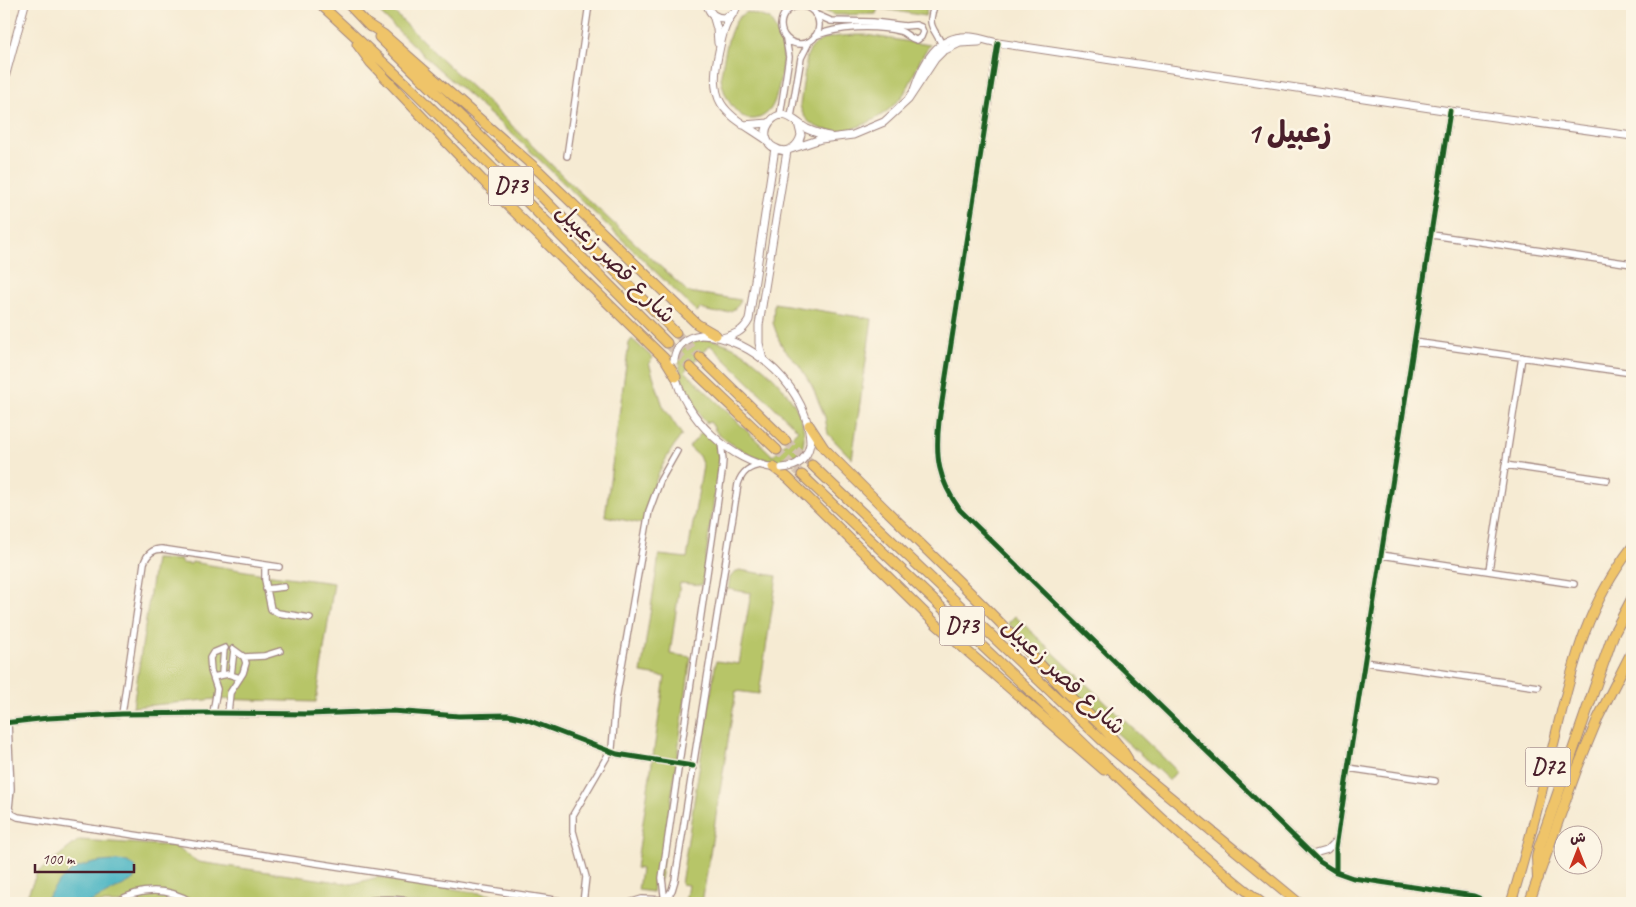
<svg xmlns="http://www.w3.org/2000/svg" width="1636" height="907" font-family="Caveat,'Playpen Sans Arabic',sans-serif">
  <rect width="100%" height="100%" fill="#fcf5e5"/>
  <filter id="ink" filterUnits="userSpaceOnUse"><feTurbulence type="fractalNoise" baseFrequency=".02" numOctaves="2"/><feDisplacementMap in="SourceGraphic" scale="10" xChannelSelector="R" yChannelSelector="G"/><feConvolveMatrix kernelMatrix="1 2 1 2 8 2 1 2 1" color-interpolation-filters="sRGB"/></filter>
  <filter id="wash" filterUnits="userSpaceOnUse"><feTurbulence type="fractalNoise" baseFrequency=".0096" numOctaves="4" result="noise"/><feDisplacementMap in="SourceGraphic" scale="20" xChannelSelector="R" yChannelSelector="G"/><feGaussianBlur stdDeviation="1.12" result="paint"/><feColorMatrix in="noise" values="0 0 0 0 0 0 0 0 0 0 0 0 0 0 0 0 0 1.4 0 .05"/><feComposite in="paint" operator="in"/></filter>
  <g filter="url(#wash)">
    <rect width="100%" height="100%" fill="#f6ebd3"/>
    <!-- green -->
    <path fill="#b7c567" stroke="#807249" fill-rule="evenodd" d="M371,4H386L438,56L495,109L572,185L688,292L741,300C735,316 714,315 700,308L697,312L520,141L423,55Z
      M817,4H926L928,6L925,16L878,8L876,14L834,15L823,10Z
      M748,12L770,19C774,26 781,42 783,49C783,65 779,103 767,113C743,134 721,96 721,75C724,60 729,15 748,12Z
      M855,35H866L930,45C918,59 915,76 905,92C889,116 851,137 822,129C810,125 802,117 800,105L807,56C816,35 835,37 855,35Z
      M774,303L872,319L852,459L828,434L825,417L812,386L799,365L784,349L779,340L773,323Z
      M632,339L653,358L649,363L663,406L682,435C661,461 650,491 643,524L605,516L629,343Z
      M708,339C718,341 728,344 737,349C765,365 812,409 803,445C794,483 734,448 718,434C714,430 714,426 710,422L707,423C688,402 655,339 708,339ZM710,345L798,430L773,456L685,371Z
      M703,431L715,441L720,456L702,585L680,583L670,654L691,657L660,880L654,879L652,892L638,890L641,869L636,868L665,677L641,673L659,555L687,558L703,466L699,456L689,447Z
      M155,559L181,560V563L191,564L192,562L264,574L334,583L316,702L216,699L133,707Z
      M739,570L777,576L759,694L736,691L702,903H685L688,885L681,884L716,661L739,664L751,593L728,589L730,577Z
      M1015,616L1173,767L1176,772L1169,780L1090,709L1008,623Z
      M79,840L174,846L198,862L352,884L378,877L543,903H24L37,873Z"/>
    <!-- water -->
    <path fill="#46b4c2" stroke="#486a76" d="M117,861L128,862L135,866L137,874L133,880L89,903H44C64,870 79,862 117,861Z"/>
  </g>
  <g filter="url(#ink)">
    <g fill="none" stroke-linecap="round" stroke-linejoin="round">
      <!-- primary-tunnel -->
      <path stroke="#d4c2b1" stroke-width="9" stroke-dasharray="9 4.5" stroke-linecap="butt" d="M676,333L700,357
        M667,343L690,367
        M786,441L812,465
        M777,450L802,475"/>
      <!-- minor casing -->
      <g stroke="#a0857f" stroke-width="8">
        <path id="minor" d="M935,4C925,30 936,27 943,48
          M781 25a19 19 0 1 1 38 0a19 19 0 1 1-38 0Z
          M815,14L831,21L873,22L905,26L916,25L921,27L923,32L921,37L917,40C910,39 906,33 900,31C874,25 839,26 815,36
          M998,43L939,421C935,458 938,479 960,510L1320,862L1336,872L1353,878L1474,896L1479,898L1481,903
          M780,116L789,57L786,39
          M791,117L801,58L809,42
          M567,156L589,4
          M1432,235L1632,264
          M1414,342L1632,373
          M1505,465L1607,480
          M1381,555L1574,584
          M265,565V580L271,609L278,613L310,618
          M1489,570L1522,357
          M266,589L284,587
          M244,657L264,656L280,651
          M1365,662L1538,687
          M222,674L224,649
          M231,675L234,650
          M213,677L228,674L240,678
          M213,713L217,689L211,671L210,658L213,653L225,648
          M228,713L230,693L243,673L246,663L244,657L233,649
          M122,714L144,563C147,554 153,549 162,549L279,567
          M4,723L48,718L122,714L213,713L308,714L392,711L459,716L508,715L525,719L617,754L693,766
          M8,723L11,789L9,808L12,814L18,817L574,903
          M1348,768L1435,781
          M1313,854L1327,850L1336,841
          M1336,872V848L1348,768L1450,111
          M666,900L672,890L675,880L738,484C742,472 749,466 762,465
          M115,903C139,887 169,887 193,903
          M358,903C378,898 398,898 418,903
          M583,903L586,877L573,831V815L612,748L616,699L649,511L660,481L677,451
          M629,903L642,899L666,900
          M665,903L662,878L722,472L723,460L721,443"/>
      </g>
      <!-- tertiary casing -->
      <g stroke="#a0857f" stroke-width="9">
        <path id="tertiary" d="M707,4C709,13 714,18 724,18L734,13L738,4
          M713,15L717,29L718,43
          M732,15C723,27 721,42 718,56C707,108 729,114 767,140
          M4,81L25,4
          M914,90C923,63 937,34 971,37C980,38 989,41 998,43L1450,111L1632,136
          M798,123L801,135C798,147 787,155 775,148C770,146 767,141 766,136C765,131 767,126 770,122C783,106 795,122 807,129C814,132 821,135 829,136
          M743,125L769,123
          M791,149L821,139L853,135L884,122L908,100L935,59L943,51L960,43L979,42
          M701,335C753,336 811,392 810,444
          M722,338C734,335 743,332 749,320L775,148
          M763,360L759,343V325L787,151
          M675,373C683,417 732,463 776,468"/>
      </g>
      <!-- primary casing -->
      <g stroke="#a0857f" stroke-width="11">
        <path id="primary" d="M320,4L411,88L522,197L667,343
          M348,4L370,27
          M366,23L383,34L540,172L697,324L716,335
          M379,37L531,186L676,333
          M357,44L371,63L487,185L665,359L676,377
          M700,357L786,441
          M690,367L777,450
          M809,425L824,448C903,529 987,605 1063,689C1084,712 1112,732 1128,759
          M812,465L1107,745L1299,903
          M773,467L788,478L937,625L1104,770
          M802,475C879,549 956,621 1033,694C1107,766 1180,840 1262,903
          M1511,903C1527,851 1540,799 1553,746C1572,670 1583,611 1632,547
          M1529,903L1577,769L1598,718L1632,651"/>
      </g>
      <!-- motorway casing -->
      <g stroke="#a0857f" stroke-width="12">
        <path id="motorway" d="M1538,878L1537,858L1539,848L1613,635L1632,599"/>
      </g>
      <!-- minor -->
      <use href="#minor" stroke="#fff" stroke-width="5.5"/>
      <!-- tertiary -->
      <use href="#tertiary" stroke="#fff" stroke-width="7"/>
      <!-- primary -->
      <use href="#primary" stroke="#efc469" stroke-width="9"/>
      <!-- motorway -->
      <use href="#motorway" stroke="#efc469" stroke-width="10"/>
      <!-- tertiary-bridge casing -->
      <g stroke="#a0857f" stroke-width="9" stroke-linecap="butt">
        <path id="tertiary-bridge" d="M674,360C676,345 686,337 701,335
          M782,468C798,467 807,459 810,444"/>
      </g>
      <!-- tertiary-bridge -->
      <use href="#tertiary-bridge" stroke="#fff" stroke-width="7"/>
      <!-- cycleway casing -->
      <g stroke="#fcf5e5" stroke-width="8">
        <path id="cycleway" d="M998,43L939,421C935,458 938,479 960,510L1320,862L1336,872L1353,878L1474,896L1479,898L1481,903
          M4,723L48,718L122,714L213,713L308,714L392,711L459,716L508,715L525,719L617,754L693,766
          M1336,872V848L1348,768L1450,111"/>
      </g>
      <!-- cycleway -->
      <use href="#cycleway" stroke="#1b5e20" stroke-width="5"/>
    </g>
  </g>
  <g text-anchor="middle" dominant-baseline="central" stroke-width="5" stroke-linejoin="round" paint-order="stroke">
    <!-- shield labels -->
    <g fill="#fcf5e5" stroke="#7f5f63" stroke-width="1">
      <rect x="488.5" y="166.5" width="45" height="39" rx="4"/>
      <rect x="939.5" y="606.5" width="45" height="39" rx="4"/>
      <rect x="1525.5" y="747.5" width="45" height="39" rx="4"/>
    </g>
    <g font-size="22" font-weight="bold" fill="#4a1f2b">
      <text x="511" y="186">D73</text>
      <text x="962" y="626">D73</text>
      <text x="1548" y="767">D72</text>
    </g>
    <!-- street labels -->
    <g font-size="24" fill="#4a1f2b" stroke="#fcf5e5">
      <text transform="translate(616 263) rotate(45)">شارع قصر زعبيل</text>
      <text transform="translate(1064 676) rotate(43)">شارع قصر زعبيل</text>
    </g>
    <!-- district labels -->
    <g font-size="29" font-weight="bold" fill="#4a1f2b" stroke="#fcf5e5">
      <text x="1289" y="132">زعبيل 1</text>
    </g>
  </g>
  <!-- margin -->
  <rect width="1636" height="907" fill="none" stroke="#fcf5e5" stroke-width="20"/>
  <!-- north arrow -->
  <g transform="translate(1578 850)"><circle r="24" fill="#fcf5e5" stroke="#b59f9b"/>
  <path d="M0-4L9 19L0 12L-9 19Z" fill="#c8321e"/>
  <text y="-8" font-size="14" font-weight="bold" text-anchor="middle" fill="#4a1f2b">ش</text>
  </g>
  <!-- scale -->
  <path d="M35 864v8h99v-8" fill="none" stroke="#4a1f2b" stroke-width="2.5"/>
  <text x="42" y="864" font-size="15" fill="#4a1f2b" stroke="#fcf5e5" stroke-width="4" paint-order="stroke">100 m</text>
</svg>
